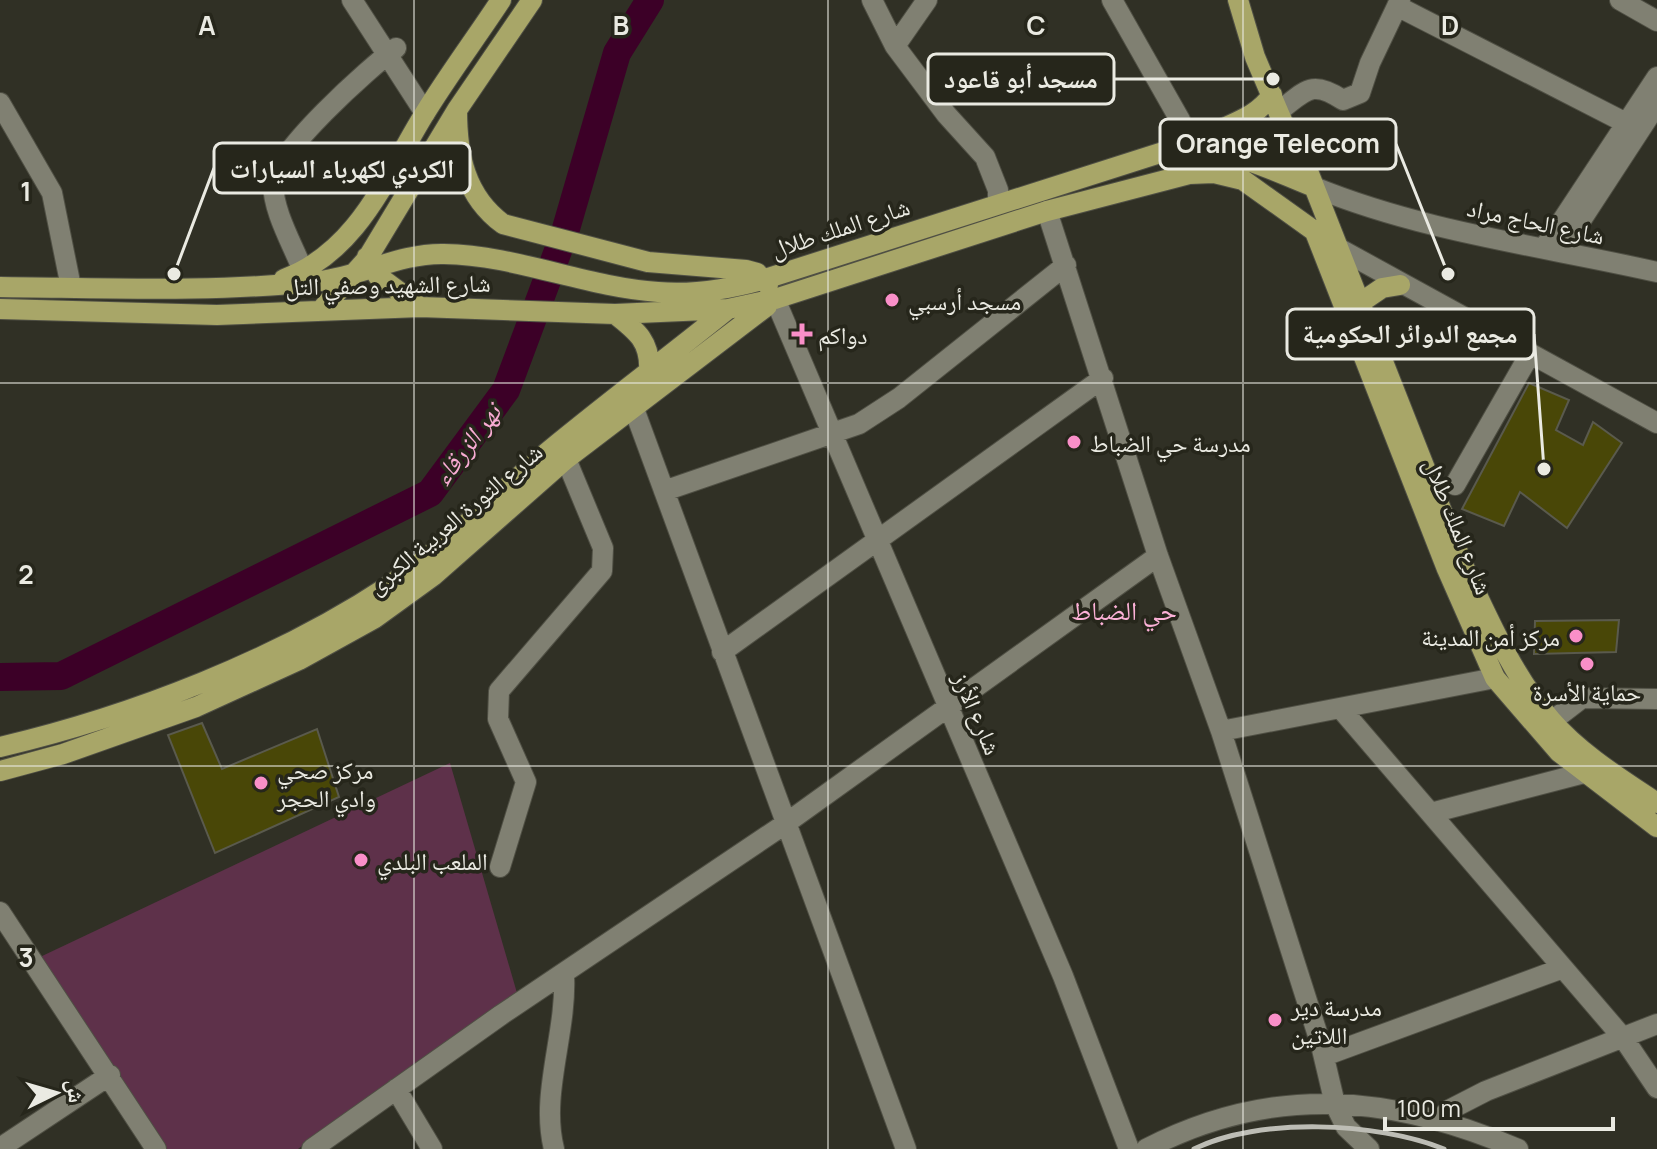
<svg xmlns="http://www.w3.org/2000/svg" width="1657" height="1149" font-family="Manrope,'Noto Naskh Arabic',sans-serif">
  <rect width="100%" height="100%" fill="#303025"/>
  <!-- green -->
  <path fill="#5e314a" d="M450,763L517,993L298,1149H166L40,957Z"/>
  <g fill="none" stroke-linecap="round" stroke-linejoin="round">
    <!-- river -->
    <path stroke="#3c0027" stroke-width="28" d="M0,677L61,676L430,493L506,390L565,232L617,53L650,0"/>
  </g>
  <!-- building -->
  <path fill="#494707" stroke="#5a5a4d" stroke-width="2" d="M1529,383L1569,400L1556,430L1583,445L1593,422L1622,443L1567,528L1520,492L1504,526L1462,509Z
    M1619,620L1616,652L1534,654L1535,621Z
    M202,723L222,769L317,729L339,797L215,853L168,735Z"/>
  <g fill="none" stroke-linecap="round" stroke-linejoin="round">
    <!-- minor casing -->
    <g stroke="#4f4f44" stroke-width="22">
      <path id="minor" d="M352,0L425,113
        M872,0L895,46
        M927,0L895,46L946,114L985,157L998,190V203
        M1112,0L1180,120L1187,150
        M1620,0L1657,21
        M1397,6L1626,123
        M0,103L52,193L71,287
        M1279,111C1306,91 1311,79 1343,100L1360,93L1370,63L1400,0
        M1314,187C1424,232 1542,246 1657,272
        M1047,211L1158,556L1221,731L1321,1045L1335,1104L1346,1127L1369,1149
        M1338,248L1657,423
        M1544,248L1657,77
        M1561,251L1657,104
        M303,271C293,245 273,212 273,183C273,154 370,67 396,48
        M775,299L1063,976L1129,1149
        M634,409L906,1149
        M1455,485L1530,354
        M664,491L859,424L899,398L1066,265
        M722,652L1103,378
        M1342,710L1624,1039L1657,1088
        M1552,721L1582,698L1657,699
        M1221,731L1495,678
        M1431,813L1584,773
        M500,867L526,782L498,719L499,691L602,571L603,548L566,459
        M0,912L156,1149
        M1324,1056L1563,968
        M396,1089L432,1149
        M1440,1119L1449,1110L1486,1091L1657,1024
        M0,1148L110,1075
        M312,1149L501,1015L785,824L1158,556
        M554,1149C540,1094 567,1033 564,975
        M1146,1149C1272,1084 1390,1094 1518,1149"/>
    </g>
    <!-- major casing -->
    <g stroke="#4f4f44" stroke-width="22">
      <path id="major" d="M1238,0L1255,57L1295,151L1304,161L1463,565C1488,618 1512,675 1551,720C1579,753 1621,779 1657,803
        M457,110C457,155 465,196 503,224L648,262L746,270L757,273L768,285
        M1192,150C1213,124 1250,126 1272,95
        M1315,232L1447,569L1495,678L1559,752L1657,827
        M367,257L378,276L420,307
        M284,279C359,251 386,176 425,113C449,74 476,38 501,0
        M0,287C107,288 214,293 320,281C362,276 400,253 444,254C516,255 585,287 658,292C694,295 730,289 765,279L1160,153C1227,145 1256,164 1314,187
        M1360,303L1382,288L1400,285
        M0,309L217,315L420,307L615,314L728,309L775,299L1047,211L1189,174L1214,173L1243,180L1338,248
        M322,309L367,259L457,110L532,0
        M615,314C637,331 651,342 649,372
        M0,747C132,716 277,660 390,585C443,549 489,502 538,460C600,408 665,360 728,309
        M0,771L63,754L196,707L299,660L375,618L433,576L566,459L767,306"/>
    </g>
    <!-- minor -->
    <use href="#minor" stroke="#808072" stroke-width="20"/>
    <!-- major -->
    <use href="#major" stroke="#a8a668" stroke-width="20"/>
    <!-- rail -->
    <path stroke="#bdbdb5" stroke-width="5" d="M1194,1149C1258,1117 1378,1122 1444,1149"/>
  </g>
  <!-- grid -->
  <path fill="none" stroke="#eaeae2" stroke-width="2" stroke-opacity="0.55" d="M414,0V1149M828,0V1149M1243,0V1149M0,383H1657M0,766H1657"/>
  <!-- markers -->
  <g fill="#f98fc8" stroke="#26261b" stroke-width="3">
    <circle cx="892" cy="300" r="8"/>
    <path d="M798 322h8v8h8v8h-8v8h-8v-8h-8v-8h8z"/>
    <circle cx="1074" cy="442" r="8"/>
    <circle cx="1576" cy="636" r="8"/>
    <circle cx="1587" cy="664" r="8"/>
    <circle cx="261" cy="783" r="8"/>
    <circle cx="361" cy="860" r="8"/>
    <circle cx="1275" cy="1020" r="8"/>
  </g>
  <g text-anchor="middle" dominant-baseline="central" stroke-width="7" stroke-linejoin="round" paint-order="stroke">
    <!-- street labels -->
    <g font-size="24" fill="#eaeae2" stroke="#26261b">
      <text transform="translate(1536 221) rotate(12)">شارع الحاج مراد</text>
      <text transform="translate(840 227) rotate(-18)">شارع الملك طلال</text>
      <text transform="translate(388 284) rotate(-1)">شارع الشهيد وصفي التل</text>
      <text transform="translate(454 518) rotate(-40)">شارع الثورة العربية الكبرى</text>
      <text transform="translate(1459 526) rotate(68)">شارع الملك طلال</text>
      <text transform="translate(978 713) rotate(67)">شارع الأرز</text>
    </g>
    <!-- poi labels -->
    <g font-size="24" fill="#eaeae2" stroke="#26261b" text-anchor="start">
      <text x="908" y="300">مسجد أرسبي</text>
      <text x="818" y="334">دواكم</text>
      <text x="1090" y="442">مدرسة حي الضباط</text>
      <text x="1560" y="636" text-anchor="end">مركز أمن المدينة</text>
      <text x="1587" y="691" text-anchor="middle">حماية الأسرة</text>
      <text x="277" y="769">مركز صحي<tspan x="277" dy="28">وادي الحجر</tspan></text>
      <text x="377" y="860">الملعب البلدي</text>
      <text x="1291" y="1006">مدرسة دير<tspan x="1291" dy="28">اللاتين</tspan></text>
    </g>
    <!-- water labels -->
    <g font-size="26" font-style="italic" fill="#f8abd3" stroke="#26261b">
      <text transform="translate(466 444) rotate(-53)">نهر الزرقاء</text>
    </g>
    <!-- neighbourhood labels -->
    <g font-size="26" fill="#fcb1d7" stroke="#26261b">
      <text x="1124" y="610">حي الضباط</text>
    </g>
  </g>
  <g font-size="26" text-anchor="middle" font-weight="bold" fill="#eaeae2" stroke="#26261b" stroke-width="7" stroke-linejoin="round" paint-order="stroke">
    <text x="207" y="35">A</text>
    <text x="621" y="35">B</text>
    <text x="1036" y="35">C</text>
    <text x="1450" y="35">D</text>
    <text x="26" y="201">1</text>
    <text x="26" y="584">2</text>
    <text x="26" y="967">3</text>
  </g>
  <!-- callouts -->
  <path fill="none" stroke="#eaeae2" stroke-width="3" d="M1273 79L1114 79M1448 274L1396 144M174 274L214 168M1544 469L1534 334"/>
  <g fill="#eaeae2" stroke="#26261b" stroke-width="3">
    <circle cx="1273" cy="79" r="8"/>
    <circle cx="1448" cy="274" r="8"/>
    <circle cx="174" cy="274" r="8"/>
    <circle cx="1544" cy="469" r="8"/>
  </g>
  <g fill="#26261b" stroke="#eaeae2" stroke-width="3">
    <rect x="928" y="54" width="186" height="50" rx="8"/>
    <rect x="1160" y="119" width="236" height="50" rx="8"/>
    <rect x="214" y="143" width="256" height="50" rx="8"/>
    <rect x="1287" y="309" width="247" height="50" rx="8"/>
  </g>
  <g font-size="26" text-anchor="middle" font-weight="bold" fill="#eaeae2">
    <text x="1021" y="88">مسجد أبو قاعود</text>
    <text x="1278" y="153">Orange Telecom</text>
    <text x="342" y="178">الكردي لكهرباء السيارات</text>
    <text x="1410" y="343">مجمع الدوائر الحكومية</text>
  </g>
  <!-- north arrow -->
  <g transform="translate(56 1093) rotate(85)" stroke="#26261b" stroke-width="6" paint-order="stroke">
  <path d="M0-6L14 30L0 20L-14 30Z" fill="#eaeae2"/>
  <text y="-12" font-size="22" font-weight="bold" text-anchor="middle" fill="#eaeae2">ش</text>
  </g>
  <!-- scale -->
  <path d="M1385 1117v12h228v-12" fill="none" stroke="#eaeae2" stroke-width="4"/>
  <text x="1397" y="1117" font-size="24" fill="#eaeae2" stroke="#26261b" stroke-width="6" paint-order="stroke">100 m</text>
</svg>
